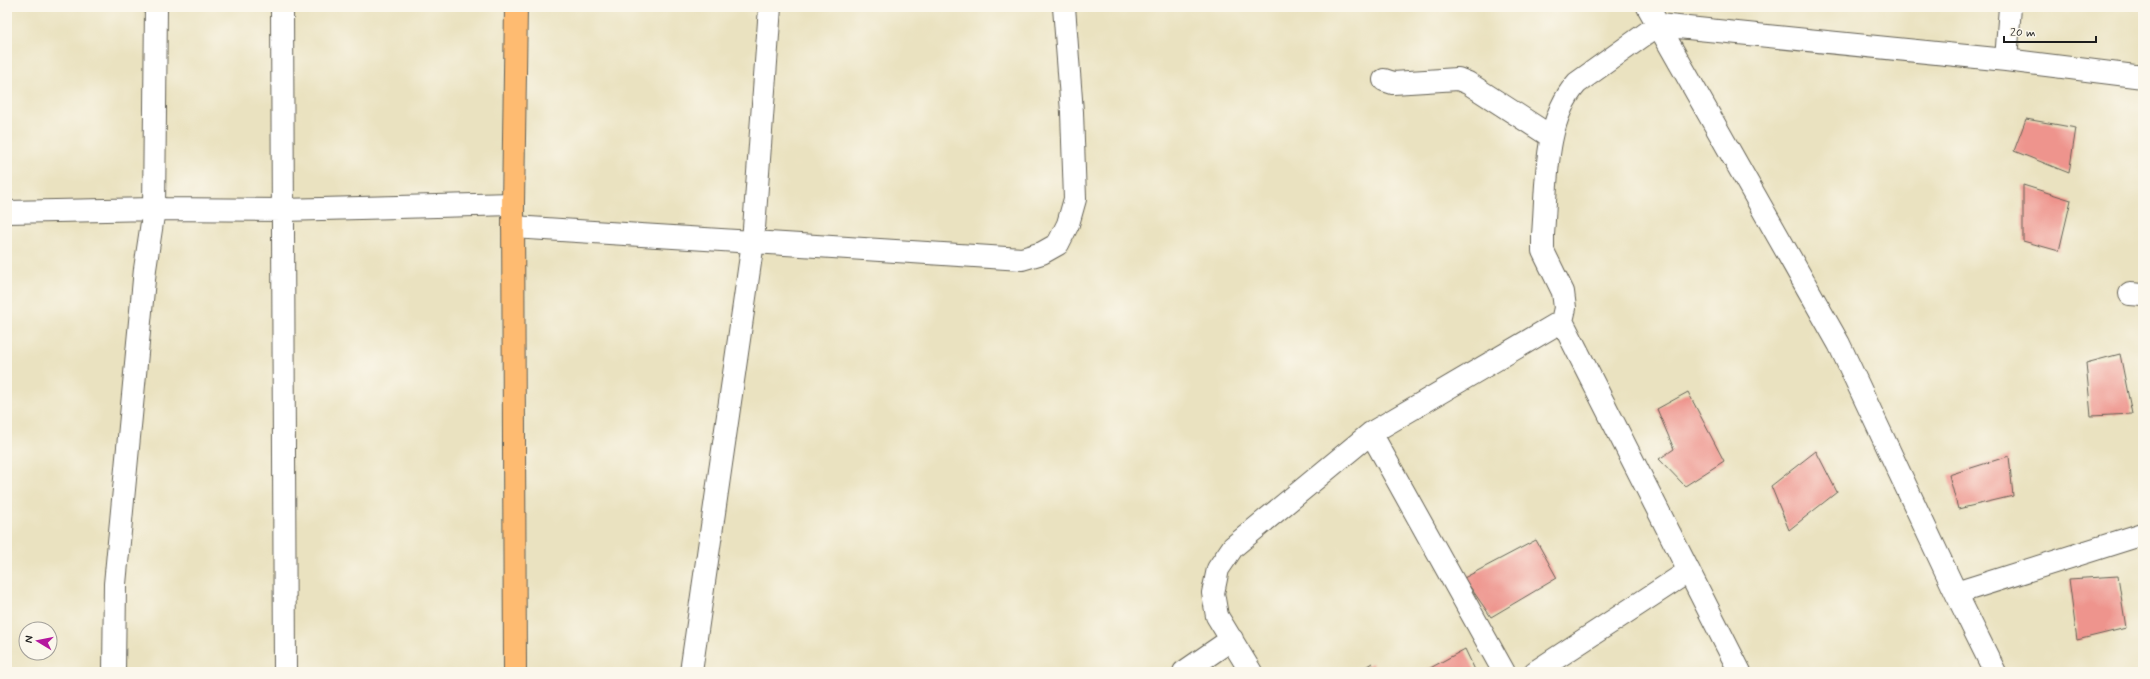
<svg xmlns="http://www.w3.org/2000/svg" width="2150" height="679" font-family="Mynerve,sans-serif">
  <rect width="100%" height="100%" fill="#fbf7ec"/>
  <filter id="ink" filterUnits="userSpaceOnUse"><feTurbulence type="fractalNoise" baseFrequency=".025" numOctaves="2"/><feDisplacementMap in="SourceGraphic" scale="8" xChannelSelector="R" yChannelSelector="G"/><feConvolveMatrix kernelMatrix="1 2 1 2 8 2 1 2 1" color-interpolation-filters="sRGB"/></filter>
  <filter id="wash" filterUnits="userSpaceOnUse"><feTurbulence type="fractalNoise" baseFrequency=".012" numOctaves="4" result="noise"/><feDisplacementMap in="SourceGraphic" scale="16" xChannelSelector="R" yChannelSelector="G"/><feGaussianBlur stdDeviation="0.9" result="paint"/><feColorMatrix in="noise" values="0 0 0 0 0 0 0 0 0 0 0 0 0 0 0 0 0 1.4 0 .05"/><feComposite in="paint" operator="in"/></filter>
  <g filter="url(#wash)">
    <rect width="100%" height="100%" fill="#eae2c0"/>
    <g id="blocks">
      <!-- building -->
      <path fill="#ee948d" d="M2026,119L2076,128L2069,173L2014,151Z
        M2023,185L2071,200L2059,251L2023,241Z
        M2120,354L2132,414L2091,416L2086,363Z
        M1688,392L1724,461L1685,486L1659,459L1674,449L1657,409Z
        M1816,451L1837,492L1789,530L1771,486Z
        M2009,456L2013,496L1958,509L1949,475Z
        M1536,540L1557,578L1491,617L1464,578Z
        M2118,576L2126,628L2077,640L2069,579Z
        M1465,649L1476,672H1423Z
        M1372,663L1375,672H1357Z"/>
    </g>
  </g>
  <g filter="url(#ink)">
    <use href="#blocks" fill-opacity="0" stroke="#646155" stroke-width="1"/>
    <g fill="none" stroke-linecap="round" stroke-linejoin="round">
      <!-- street casing -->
      <g stroke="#646155" stroke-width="24">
        <path id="street" d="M282,7L285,672
          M1648,7L1839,344L1956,593L1995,672
          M2006,60L2010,7
          M1384,80L1393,83L1458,79L1468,83L1550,136
          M7,212L154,209L283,210L513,204
          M513,227L1022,259L1042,253L1058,244L1068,224L1075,199L1072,112L1064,7
          M2130,294L2143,295
          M1371,433L1504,672
          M1956,593L2143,534
          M114,672L115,584L145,269L154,209L156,7
          M691,672L753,242L770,7
          M1184,672L1232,639
          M1251,672L1217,616L1213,593L1218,569L1233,547L1371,433L1562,321
          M1535,672L1689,571
          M1740,672L1562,321L1565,308L1563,292L1543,251V235C1547,187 1543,121 1577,83L1658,25L2006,60L2143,77"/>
      </g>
      <!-- primary casing -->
      <g stroke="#646155" stroke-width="24">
        <path id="primary" d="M515,672L513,204L516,7"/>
      </g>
      <!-- street -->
      <use href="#street" stroke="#fff" stroke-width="22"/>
      <!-- primary -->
      <use href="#primary" stroke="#febb71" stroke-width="22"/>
    </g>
  </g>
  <!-- margin -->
  <rect width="2150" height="679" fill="none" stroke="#fbf7ec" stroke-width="24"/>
  <!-- north arrow -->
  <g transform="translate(38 641) rotate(280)"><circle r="19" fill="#fbf7ec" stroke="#a29f99"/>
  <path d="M0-3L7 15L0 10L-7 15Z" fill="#b5179e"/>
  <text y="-6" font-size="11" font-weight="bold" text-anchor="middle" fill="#1c1c1c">N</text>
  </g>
  <!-- scale -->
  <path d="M2004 36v6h92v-6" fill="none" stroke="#1c1c1c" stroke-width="2"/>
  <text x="2010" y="36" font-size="12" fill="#1c1c1c" stroke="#fbf7ec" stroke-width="3" paint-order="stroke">20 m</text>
</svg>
